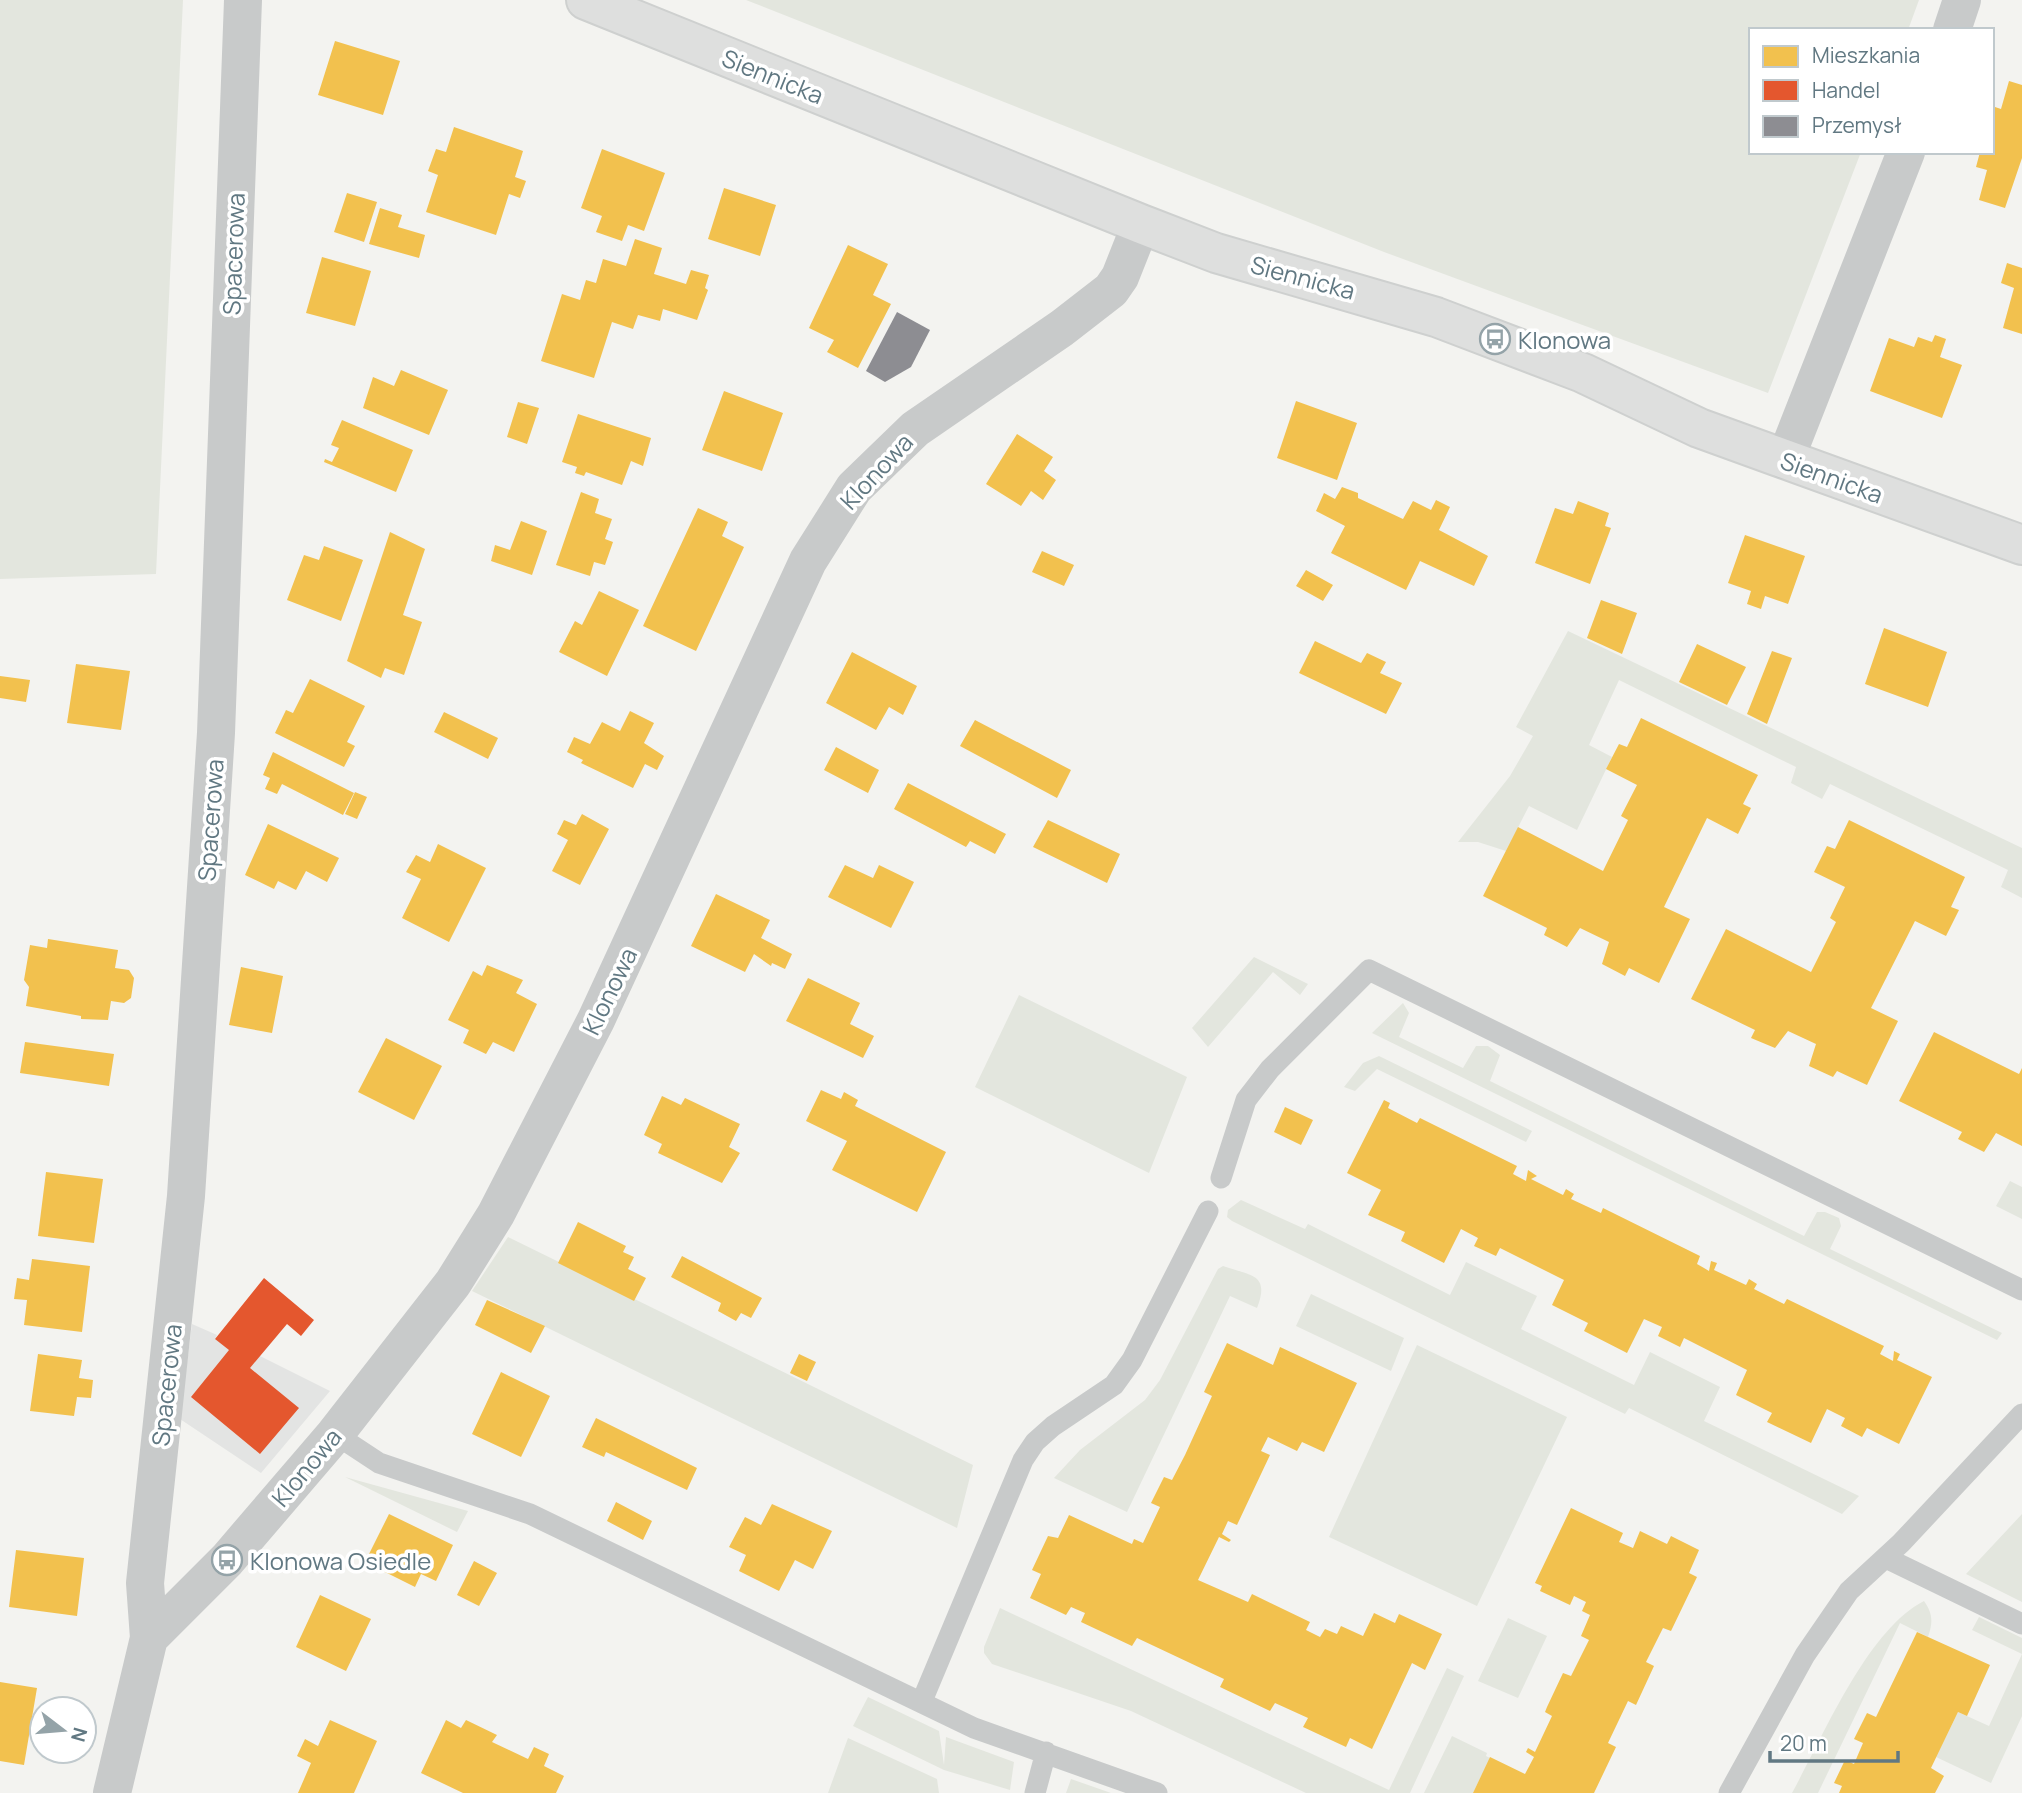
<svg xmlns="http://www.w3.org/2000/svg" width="2022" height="1793" font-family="Manrope,sans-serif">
  <rect width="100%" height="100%" fill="#f3f3f0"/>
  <!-- built -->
  <path fill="#e3e4e3" d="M192,1324L217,1335L215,1339L260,1356L330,1391L261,1473L180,1419Z"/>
  <!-- green -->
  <path fill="#e3e6de" d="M0,0H183L156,574L0,579Z
    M746,0H1919L1908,30H1751V152H1861L1768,393L1384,252Z
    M1568,631L2022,848V898L2001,887L2008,870L1830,784L1822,799L1791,783L1796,767L1619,680L1589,745L1612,757L1577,830L1529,806L1506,851L1478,842H1458L1510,776L1533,736L1516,727Z
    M1254,957L1308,984L1300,995L1273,972L1208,1047L1192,1028Z
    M1019,995L1187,1077L1149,1173L975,1087Z
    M1403,1003L1409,1013L1399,1037L1463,1068L1476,1046H1488L1500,1055L1490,1081L1804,1236L1817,1212H1825L1839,1218L1841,1226L1830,1249L2002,1333L1997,1340L1372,1033Z
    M1379,1056L1532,1131L1526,1142L1377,1069L1355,1091L1344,1087L1363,1063Z
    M2010,1181L2022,1187V1219L1996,1206Z
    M1241,1200L1305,1229L1308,1224L1450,1295L1466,1262L1537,1296L1521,1329L1634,1385L1650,1352L1720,1387L1704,1421L1859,1496L1842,1514L1629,1408L1625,1414L1232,1221L1227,1217L1228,1210Z
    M508,1237L973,1465L957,1528L472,1291Z
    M1223,1266C1252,1276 1270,1274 1257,1308L1230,1296L1127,1512L1054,1478L1080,1450L1145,1400L1160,1380L1218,1269Z
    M1311,1294L1404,1338L1391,1371L1296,1326Z
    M1417,1345L1567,1417L1477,1606L1329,1537Z
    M345,1477L468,1511L457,1532Z
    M2022,1514V1602L1966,1574Z
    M1924,1601C1933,1614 1933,1622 1928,1637L1900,1623L1818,1793H1792C1823,1737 1867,1630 1924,1601Z
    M1000,1608L1389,1790L1447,1668L1464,1676L1410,1793H1306L1131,1711L992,1664L984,1653V1647Z
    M1979,1617L2022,1638V1716L1991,1783L1936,1757L1958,1712L1989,1726L2022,1654L1972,1630Z
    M1508,1618L1547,1636L1518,1698L1478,1681Z
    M868,1697L939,1731L944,1765L946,1737L1014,1762L1010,1790L944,1770L853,1726Z
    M1452,1736L1487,1753L1486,1756L1490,1758L1473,1793H1424Z
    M848,1738L937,1779L939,1793H828Z
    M1071,1779L1111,1793H1066Z"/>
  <!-- homes -->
  <path fill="#f2c14e" d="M335,41L400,61L383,115L318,95Z
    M2009,81L2022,85V158L2005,208L1979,200L1987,170L1976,167L1980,152H1992V106L2001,109Z
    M454,127L523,151L515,177L526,181L520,198L509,194L496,235L426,212L438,175L428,171L436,149L446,152Z
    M602,149L665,173L644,231L628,225L622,241L596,232L602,216L581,208Z
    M724,188L776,205L760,256L708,239Z
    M347,193L377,202L364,242L334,232Z
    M380,208L402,215L398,227L425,235L419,258L369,244Z
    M635,239L662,248L654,274L686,284L691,270L709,275L705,288L708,290L697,320L663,309L660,321L638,315L633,329L612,322L594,378L541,361L562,294L580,300L586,280L596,283L603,259L626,266Z
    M848,245L888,264L873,295L891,304L858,368L827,352L834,340L809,328Z
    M322,257L371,271L355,326L306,313Z
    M2007,263L2022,268V334L2003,328L2014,288L2001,283Z
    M1935,335L1946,339L1940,357L1962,365L1942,418L1870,391L1889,338L1914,347L1918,337L1932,342Z
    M401,370L448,390L429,435L363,408L373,377L394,386Z
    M724,391L783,413L762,471L702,450Z
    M1296,401L1357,423L1337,480L1277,458Z
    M518,402L539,408L527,444L507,437Z
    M578,414L651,438L643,466L631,461L622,485L586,472L584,476L575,473L577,467L562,462Z
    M342,420L413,450L396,492L324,462L325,459L332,462L339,448L331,445Z
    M1017,434L1053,457L1044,471L1056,480L1043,500L1031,491L1021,506L986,484Z
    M1342,487L1358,493V498L1403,519L1413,501L1431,510L1436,500L1450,507L1439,530L1488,556L1474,586L1420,561L1406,590L1331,553L1345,526L1316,511L1324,493L1335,499Z
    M581,492L599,499L595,513L612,519L605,539L613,542L605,565L594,562L590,576L556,565Z
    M1578,501L1609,513L1605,526L1611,528L1590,584L1535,563L1555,508L1573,514Z
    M698,508L728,522L722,536L744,547L696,651L643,626Z
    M521,521L547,531L532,575L491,561L495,545L510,550Z
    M390,532L425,549L403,615L422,622L404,675L385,668L381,678L347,661Z
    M1745,535L1805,556L1788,604L1765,596L1761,609L1747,604L1751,591L1728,583Z
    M324,546L363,560L341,621L287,600L304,555L319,560Z
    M1042,551L1074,565L1064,586L1032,572Z
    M1306,570L1333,585L1323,601L1296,586Z
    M599,591L639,610L607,676L559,652L575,621L582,625Z
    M1601,600L1637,613L1622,654L1587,638Z
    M1884,628L1947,652L1928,707L1865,684Z
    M1315,641L1361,663L1367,653L1386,662L1380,673L1402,683L1386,714L1299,673Z
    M1697,644L1746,667L1727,705L1679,682Z
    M1772,651L1792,658L1767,724L1747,714Z
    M852,652L917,686L903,715L889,707L876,730L826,703Z
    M76,664L130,671L121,730L67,723Z
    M0,676L30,680L26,702L0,698Z
    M310,679L365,706L347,742L355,746L344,767L275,733L286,710L293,713Z
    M630,711L654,723L644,743L664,756L657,770L645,764L633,788L581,763L583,760L567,752L574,737L590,744L602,722L620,731Z
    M444,712L498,738L488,759L434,732Z
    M1641,718L1758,775L1743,804L1751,808L1738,834L1707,818L1664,907L1690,919L1659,983L1629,968L1625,976L1602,964L1609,942L1580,928L1567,947L1544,935L1547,928L1483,896L1518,827L1603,871L1628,820L1621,816L1637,785L1606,769L1619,744L1627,747Z
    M975,720L1071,770L1057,798L960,746Z
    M836,747L879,770L868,793L824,770Z
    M273,752L354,793L343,815L282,784L277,794L265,789L270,778L263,775Z
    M908,783L1006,834L995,854L970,841L966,847L894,809Z
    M355,792L367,797L357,819L345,814Z
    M582,814L609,829L580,885L552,871L568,840L557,834L564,820L576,825Z
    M1048,820L1120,854L1107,883L1033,847Z
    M1849,820L1965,877L1951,907L1959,910L1946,936L1915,921L1871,1008L1898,1021L1867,1085L1837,1071L1833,1077L1809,1066L1816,1044L1788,1031L1775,1048L1751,1038L1755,1030L1691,999L1726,929L1811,972L1836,922L1830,918L1845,887L1814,872L1827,846L1835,849Z
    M268,824L339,858L327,882L306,871L296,890L278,881L274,889L245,875Z
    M438,844L486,868L449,942L402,918L421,879L406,872L416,855L430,862Z
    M845,865L873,878L879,865L914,882L891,928L828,897Z
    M716,894L770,920L761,938L792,954L785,969L772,963L771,966L754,954L745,972L691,946Z
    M48,939L118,950L115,968L129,970L134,978L131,998L124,1003L111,1001L108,1020L81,1019V1016L26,1006L29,987L24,980L30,945L47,948Z
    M487,965L523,980L516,993L537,1004L514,1052L493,1042L486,1054L463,1043L469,1030L448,1020L473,971L482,976Z
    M241,967L283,976L272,1033L229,1025Z
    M808,978L860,1003L850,1024L874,1036L863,1058L786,1021Z
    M1934,1032L2019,1074L2022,1068V1146L1996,1133L1984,1152L1958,1139L1962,1132L1899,1101Z
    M386,1038L442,1066L414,1120L358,1092Z
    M25,1042L114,1054L109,1086L20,1073Z
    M821,1090L841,1099L844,1092L858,1100L855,1106L946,1152L917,1212L832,1170L847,1141L806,1121Z
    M662,1096L681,1105L685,1098L740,1124L729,1147L740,1153L722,1183L658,1153L662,1144L644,1135Z
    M1384,1100L1390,1103L1388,1108L1417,1123L1420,1118L1517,1166L1513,1174L1526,1181L1528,1170L1537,1176L1531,1179L1563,1195L1566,1189L1574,1194L1571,1199L1601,1213L1603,1208L1700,1256L1697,1264L1704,1268L1709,1271L1711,1261L1717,1263L1714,1270L1746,1285L1749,1279L1757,1284L1754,1289L1784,1304L1787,1299L1884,1346L1880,1354L1893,1361L1894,1351L1900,1354L1897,1360L1932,1377L1899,1444L1867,1428L1862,1437L1841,1426L1845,1418L1827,1409L1811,1443L1767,1422L1772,1413L1736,1395L1747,1370L1684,1338L1680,1347L1658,1336L1662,1327L1644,1319L1627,1353L1584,1331L1588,1323L1552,1305L1564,1280L1500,1248L1496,1256L1474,1246L1478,1238L1461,1229L1444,1263L1401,1241L1405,1232L1368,1215L1381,1190L1347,1173Z
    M1285,1107L1313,1120L1301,1145L1274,1132Z
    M46,1172L103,1179L94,1243L38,1236Z
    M578,1222L626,1246L623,1252L634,1257L628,1269L646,1278L634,1301L558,1263Z
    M682,1256L762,1298L751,1318L741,1313L736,1321L718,1311L721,1303L671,1277Z
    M32,1259L90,1266L82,1332L24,1325L27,1300L14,1299L17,1278L29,1280Z
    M487,1300L545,1326L531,1353L475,1325Z
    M1227,1343L1273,1365L1280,1347L1357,1383L1324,1452L1302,1442L1297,1451L1268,1437L1261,1451L1270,1455L1253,1491L1237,1525L1228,1521L1222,1534L1231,1540L1229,1542L1219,1537L1198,1580L1248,1602L1252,1594L1310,1622L1306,1630L1320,1637L1325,1629L1337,1634L1341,1626L1363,1636L1374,1613L1395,1623L1399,1614L1442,1634L1425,1670L1412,1663L1372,1749L1350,1738L1346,1747L1303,1727L1308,1718L1275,1703L1270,1711L1220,1687L1224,1679L1137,1638L1132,1646L1081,1622L1085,1613L1071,1607L1066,1615L1030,1598L1041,1574L1032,1570L1048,1536L1058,1538L1069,1515L1132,1544L1134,1539L1143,1543L1160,1507L1151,1503L1164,1477L1172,1480L1185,1455L1212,1396L1204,1392Z
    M38,1354L82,1360L79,1378L93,1380L91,1398L77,1397L74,1416L30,1411Z
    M799,1354L816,1362L807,1381L790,1373Z
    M501,1372L550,1396L521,1457L472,1434Z
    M596,1418L697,1468L687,1490L606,1452L604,1457L582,1447Z
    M616,1502L652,1521L643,1540L607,1521Z
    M772,1504L832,1531L813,1569L795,1560L779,1591L739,1571L746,1555L729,1547L745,1517L761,1525Z
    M1571,1508L1623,1533L1619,1542L1633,1548L1640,1531L1667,1544L1671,1536L1699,1550L1689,1573L1697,1577L1671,1631L1663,1628L1646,1662L1654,1666L1636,1705L1628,1701L1608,1743L1616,1747L1594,1793H1473L1490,1757L1525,1774L1534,1757L1526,1752L1528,1748L1535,1752L1552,1716L1545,1712L1547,1707L1563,1673L1571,1676L1589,1640L1581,1636L1590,1615L1582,1611L1586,1602L1574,1596L1570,1605L1540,1591L1542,1586L1535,1583Z
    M389,1514L453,1545L436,1581L421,1574L415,1587L365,1562Z
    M16,1550L84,1558L77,1616L9,1607Z
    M474,1561L497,1573L479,1606L457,1595Z
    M320,1595L371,1619L346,1671L296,1647Z
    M1917,1632L1990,1665L1967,1716L1958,1712L1931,1768L1944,1776L1935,1793H1839L1842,1786L1834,1783L1845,1760L1854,1764L1863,1743L1854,1739L1867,1713L1876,1717Z
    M0,1682L37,1688L24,1765L0,1761Z
    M330,1720L377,1741L354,1793H298L311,1763L297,1756L305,1739L318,1746Z
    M446,1720L461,1728L466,1720L497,1735L492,1742L528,1759L534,1747L549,1754L544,1766L564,1776L556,1793H463L421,1773Z"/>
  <!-- shops -->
  <path fill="#e4572e" d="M264,1278L314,1320L301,1336L287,1324L250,1368L299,1408L260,1454L191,1397L229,1350L215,1339Z"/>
  <!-- industry -->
  <path fill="#8d8d92" d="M897,312L930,330L911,367L885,382L866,371Z"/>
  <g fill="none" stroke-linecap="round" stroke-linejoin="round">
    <!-- secondary casing -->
    <g stroke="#ced0cf" stroke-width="42">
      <path id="secondary" d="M586,0L1141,224L1216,253L1436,317L1583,373L1699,428L2022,545"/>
    </g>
    <!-- service -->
    <path stroke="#c8caca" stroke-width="21" d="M1221,1178L1246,1100L1270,1069L1369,970L2022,1290
      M335,1434L379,1463L530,1514L974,1728L1157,1793
      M1886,1558L2022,1624
      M922,1701L1023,1460L1035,1442L1053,1426L1114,1385L1132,1360L1208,1211
      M1035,1793L1046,1752
      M1729,1793L1805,1655L1849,1591L1901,1543L2022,1414"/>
    <!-- minor -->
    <path stroke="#c8caca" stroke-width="38" d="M1952,30L1962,0
      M1785,460L1906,152
      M149,1638L145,1583L186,1196L216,733L243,0
      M112,1793L149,1638L227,1560L335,1434L453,1283L496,1214L596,1020L808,561L854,488L915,429L1062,328L1111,290L1120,277L1141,224"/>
    <!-- secondary -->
    <use href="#secondary" stroke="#dedfde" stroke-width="38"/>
  </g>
  <!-- icons -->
  <defs>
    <g id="bus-ring" transform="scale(1.575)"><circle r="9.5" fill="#fff" stroke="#94a3a8" stroke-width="1.5"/><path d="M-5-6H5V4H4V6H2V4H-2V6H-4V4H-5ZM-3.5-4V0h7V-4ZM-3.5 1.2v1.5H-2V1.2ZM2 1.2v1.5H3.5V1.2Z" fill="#94a3a8"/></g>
  </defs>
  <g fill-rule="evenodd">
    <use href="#bus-ring" x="1495" y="339"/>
    <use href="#bus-ring" x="227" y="1560"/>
  </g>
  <g text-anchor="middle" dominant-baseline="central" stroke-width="7" stroke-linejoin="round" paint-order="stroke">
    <!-- street labels -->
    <g font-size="24" fill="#617882" stroke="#fff">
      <text transform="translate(773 76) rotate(22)">Siennicka</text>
      <text transform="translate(233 254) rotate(-88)">Spacerowa</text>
      <text transform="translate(1303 277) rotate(15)">Siennicka</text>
      <text transform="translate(876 471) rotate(-47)">Klonowa</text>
      <text transform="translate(1832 477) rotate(20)">Siennicka</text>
      <text transform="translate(210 820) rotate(-86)">Spacerowa</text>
      <text transform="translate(609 991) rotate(-64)">Klonowa</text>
      <text transform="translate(166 1385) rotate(-84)">Spacerowa</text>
      <text transform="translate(306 1467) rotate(-50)">Klonowa</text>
    </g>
    <!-- poi labels -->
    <g font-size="24" fill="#617882" stroke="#fff" text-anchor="start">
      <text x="1518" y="339">Klonowa</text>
      <text x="250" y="1560">Klonowa Osiedle</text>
    </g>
  </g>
  <!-- legend -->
  <rect x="1749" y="28" width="245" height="126" fill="#ffffff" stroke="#c0c9cd" stroke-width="2"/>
  <rect x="1763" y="46" width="35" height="21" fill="#f2c14e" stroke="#c0c9cd" stroke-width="2"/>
  <text x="1812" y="63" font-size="21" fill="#617882">Mieszkania</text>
  <rect x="1763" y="80" width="35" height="21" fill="#e4572e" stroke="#c0c9cd" stroke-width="2"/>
  <text x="1812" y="98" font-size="21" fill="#617882">Handel</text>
  <rect x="1763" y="116" width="35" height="21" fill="#8d8d92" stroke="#c0c9cd" stroke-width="2"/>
  <text x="1812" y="133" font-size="21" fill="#617882">Przemysł</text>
  <!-- north arrow -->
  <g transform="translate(63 1730) rotate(106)"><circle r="33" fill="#ffffff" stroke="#c0c9cd" stroke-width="2"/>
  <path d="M0-5L12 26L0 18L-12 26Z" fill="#94a3a8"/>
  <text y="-10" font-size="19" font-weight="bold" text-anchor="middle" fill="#617882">N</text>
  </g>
  <!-- scale -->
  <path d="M1770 1751v10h128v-10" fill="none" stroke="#617882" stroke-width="3.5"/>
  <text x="1780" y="1751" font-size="21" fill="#617882" stroke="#ffffff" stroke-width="5" paint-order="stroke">20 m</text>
</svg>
